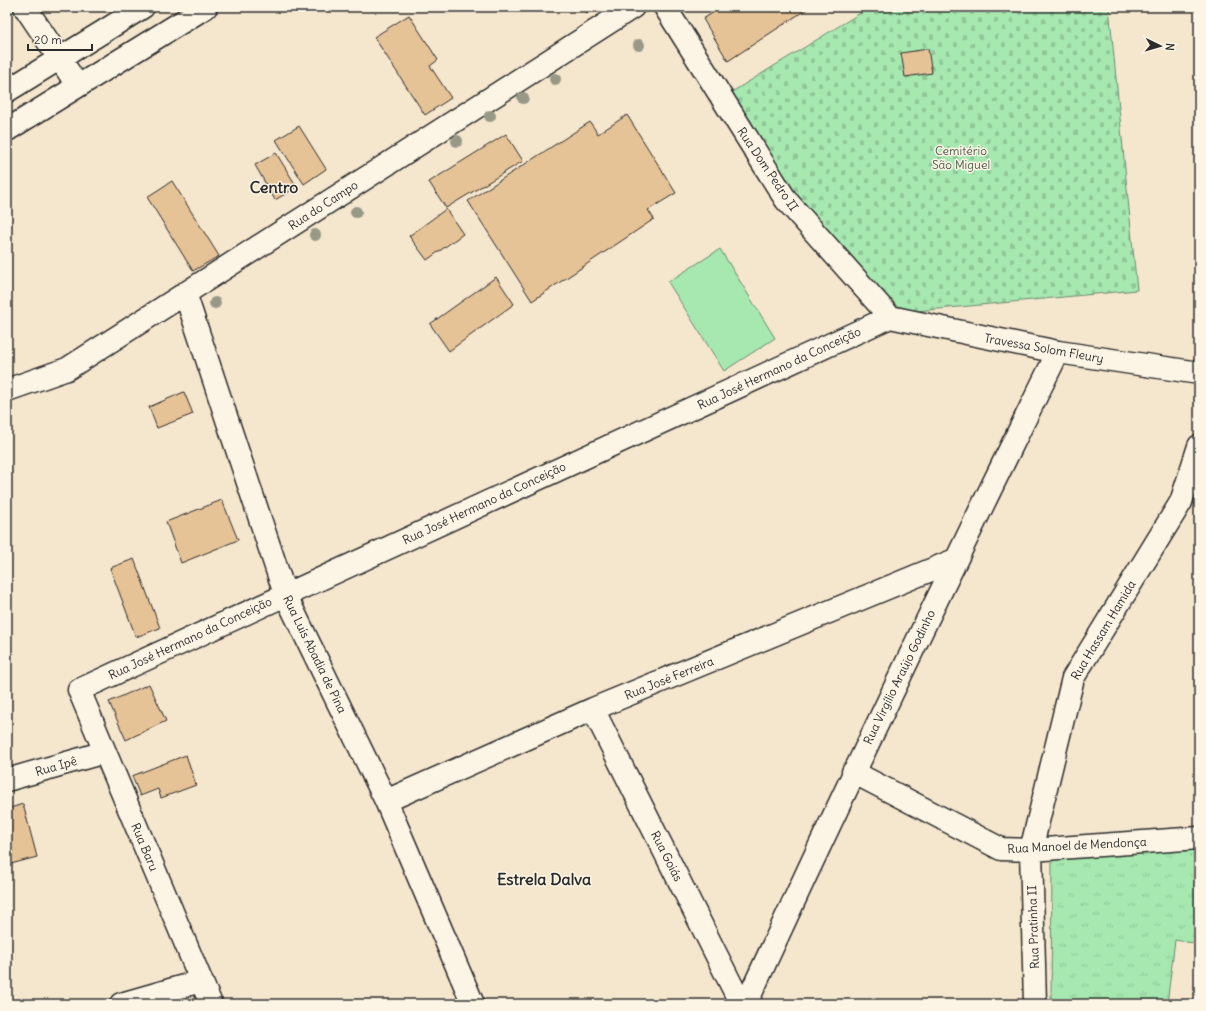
<svg xmlns="http://www.w3.org/2000/svg" width="1206" height="1011" font-family="Delius,sans-serif">
  <defs>
    <pattern id="grass-tufts" width="24" height="20" patternUnits="userSpaceOnUse"><rect width="24" height="20" fill="#a7e8b1"/><path d="M3 7l-1-3M5 7V3M7 7l1-3M15 17l-1-3M17 17v-4M19 17l1-3" fill="none" stroke="#90c798"/></pattern>
    <pattern id="cemetery-stones" width="16" height="16" patternUnits="userSpaceOnUse"><rect width="16" height="16" fill="#a7e8b1"/><path d="M2 7V4a2 2 0 0 1 4 0v3zM10 15v-3a2 2 0 0 1 4 0v3z" fill="#90c798"/></pattern>
  </defs>
  <rect width="100%" height="100%" fill="#f5e6ce"/>
  <filter id="ink" filterUnits="userSpaceOnUse"><feTurbulence type="fractalNoise" baseFrequency=".025" numOctaves="2"/><feDisplacementMap in="SourceGraphic" scale="8" xChannelSelector="R" yChannelSelector="G"/><feConvolveMatrix kernelMatrix="1 2 1 2 8 2 1 2 1" color-interpolation-filters="sRGB"/></filter>
  <g filter="url(#ink)">
    <!-- grass -->
    <path fill="url(#grass-tufts)" stroke="#698a6e" d="M1199,849V944L1175,940L1167,1004H1051L1052,860Z"/>
    <!-- cemetery -->
    <path fill="url(#cemetery-stones)" stroke="#698a6e" d="M870,7H1109L1137,290L896,313L792,196L727,95Z"/>
    <!-- park -->
    <path fill="#a7e8b1" stroke="#698a6e" d="M720,249L775,338L724,371L668,282Z"/>
    <!-- building -->
    <path fill="#e6c397" stroke="#2b2b2b" d="M583,7H595L587,13Z
      M722,7H810L728,61L703,19Z
      M409,15L438,60L430,66L451,98L425,115L374,37Z
      M928,49L932,73L905,77L901,53Z
      M627,115L676,193L648,210L654,219L532,301L468,201L590,122L598,134Z
      M299,126L326,169L304,184L276,140Z
      M506,134L523,161L446,208L429,182Z
      M276,153L297,187L275,200L255,165Z
      M172,181L219,256L193,271L147,197Z
      M446,209L463,234L427,260L409,236Z
      M496,277L514,304L449,351L430,324Z
      M184,392L193,414L157,428L149,407Z
      M222,500L238,540L181,563L166,522Z
      M134,559L160,628L136,637L110,568Z
      M149,684L166,721L126,740L109,702Z
      M186,755L196,785L161,798L158,789L140,796L132,776Z
      M23,804L37,857L7,865V809Z"/>
    <g fill="none" stroke-linecap="round" stroke-linejoin="round">
      <!-- minor casing -->
      <g stroke="#2b2b2b" stroke-width="25">
        <path id="minor" d="M25,7L78,86
          M665,7L786,200L890,317
          M7,91L143,7
          M7,130L206,7
          M185,293L285,594L386,801L473,1004
          M890,317L1058,352L1199,373
          M7,390L67,369L633,7
          M593,709L741,1004
          M853,772L1001,849L1031,850L1199,838
          M7,780L105,752
          M386,801L593,709L955,560
          M121,1004L201,981
          M211,1004L79,690L890,317
          M746,1004C847,785 951,568 1058,352
          M1035,1004L1031,850L1073,678L1181,502L1199,446"/>
      </g>
      <!-- minor -->
      <use href="#minor" stroke="#fcf5e5" stroke-width="22"/>
    </g>
    <!-- trees -->
    <g fill="#979986">
      <circle cx="639" cy="45" r="6"/>
      <circle cx="555" cy="79" r="6"/>
      <circle cx="523" cy="98" r="6"/>
      <circle cx="490" cy="116" r="6"/>
      <circle cx="457" cy="141" r="6"/>
      <circle cx="356" cy="212" r="6"/>
      <circle cx="315" cy="235" r="6"/>
      <circle cx="215" cy="303" r="6"/>
    </g>
  </g>
  <g text-anchor="middle" dominant-baseline="central" stroke-width="3" stroke-linejoin="round" paint-order="stroke">
    <!-- park labels -->
    <g font-size="12" fill="#4a5a4c" stroke="#fcf5e5">
      <text x="961" y="150">Cemitério<tspan x="961" dy="14">São Miguel</tspan></text>
    </g>
    <!-- street labels -->
    <g font-size="12" fill="#2b2b2b" stroke="#fcf5e5">
      <text transform="translate(768 169) rotate(56)">Rua Dom Pedro II</text>
      <text transform="translate(323 205) rotate(-33)">Rua do Campo</text>
      <text transform="translate(1044 348) rotate(10)">Travessa Solom Fleury</text>
      <text transform="translate(779 368) rotate(-25)">Rua José Hermano da Conceição</text>
      <text transform="translate(484 503) rotate(-25)">Rua José Hermano da Conceição</text>
      <text transform="translate(1103 630) rotate(-59)">Rua Hassam Hamida</text>
      <text transform="translate(190 638) rotate(-25)">Rua José Hermano da Conceição</text>
      <text transform="translate(315 654) rotate(64)">Rua Luís Abadia de Pina</text>
      <text transform="translate(899 677) rotate(-64)">Rua Virgílio Araújo Godinho</text>
      <text transform="translate(669 678) rotate(-22)">Rua José Ferreira</text>
      <text transform="translate(56 766) rotate(-16)">Rua Ipê</text>
      <text transform="translate(1077 845) rotate(-3)">Rua Manoel de Mendonça</text>
      <text transform="translate(145 847) rotate(67)">Rua Baru</text>
      <text transform="translate(667 856) rotate(63)">Rua Goiás</text>
      <text transform="translate(1033 927) rotate(-92)">Rua Pratinha II</text>
    </g>
    <!-- district labels -->
    <g font-size="16" font-weight="bold" fill="#2b2b2b" stroke="#fcf5e5">
      <text x="274" y="187">Centro</text>
      <text x="544" y="879">Estrela Dalva</text>
    </g>
  </g>
  <!-- margin -->
  <rect width="1206" height="1011" fill="none" stroke="#fcf5e5" stroke-width="24"/>
  <rect x="12" y="12" width="1182" height="987" fill="none" stroke="#2b2b2b" stroke-width="1.5" filter="url(#ink)"/>
  <!-- north arrow -->
  <g transform="translate(1160 46) rotate(95)" stroke="#fcf5e5" stroke-width="3" paint-order="stroke">
  <path d="M0-3L7 15L0 10L-7 15Z" fill="#2b2b2b"/>
  <text y="-6" font-size="11" font-weight="bold" text-anchor="middle" fill="#2b2b2b">N</text>
  </g>
  <!-- scale -->
  <path d="M28 44v6h64v-6" fill="none" stroke="#2b2b2b" stroke-width="2"/>
  <text x="34" y="44" font-size="12" fill="#2b2b2b" stroke="#fcf5e5" stroke-width="3" paint-order="stroke">20 m</text>
</svg>
